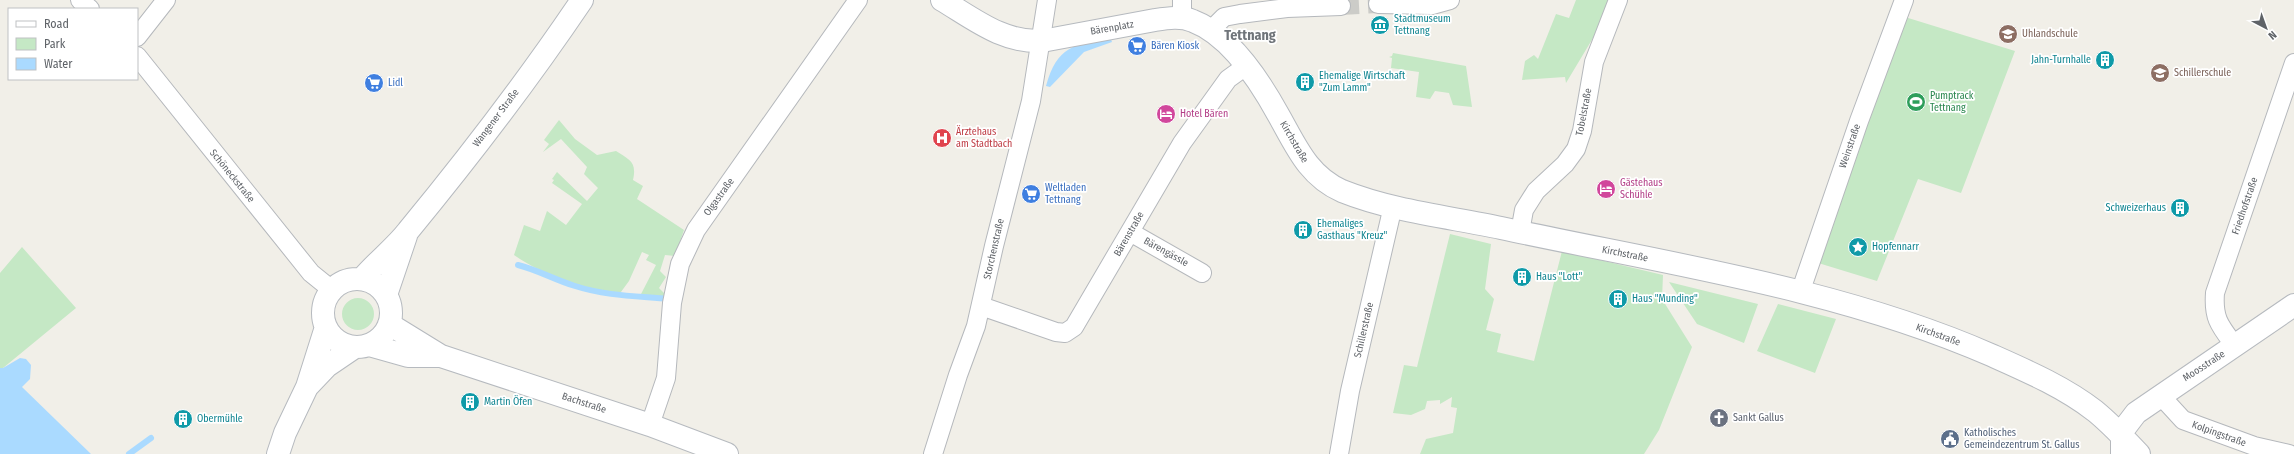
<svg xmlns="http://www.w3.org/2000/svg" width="2294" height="454" font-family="'Fira Sans Condensed',sans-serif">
  <rect width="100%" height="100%" fill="#f1efe8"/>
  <!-- green -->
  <path fill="#c5e8c5" d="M1576,0H1610L1596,33L1566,83L1565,77L1522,80L1525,61L1534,55L1538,59L1556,14L1569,18Z
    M1905,17L2015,51L1961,193L1918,179L1877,281L1815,262Z
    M1393,53L1466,66L1472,107L1453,105L1449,93L1435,91L1430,99L1416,97L1419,72L1391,68L1392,58L1389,57L1392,56Z
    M559,120L575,139L597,155L616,151C630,160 637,162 633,180L643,186L637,199L684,230L675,256L665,255L660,271L666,277L659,288L670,299L640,296L656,265L646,260L649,255L642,252L629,281L618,296C579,287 548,278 514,255L524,225L540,231L547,211L566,225L582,204L552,183L554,180L552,179L557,172L587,201L598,188L584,174L587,167L561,139L543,152L549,144L544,140Z
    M1450,234L1491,244L1485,289L1494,299L1486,330L1501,334L1497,352L1534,361L1562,251L1663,275L1662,299L1692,347L1659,430L1644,454H1420L1426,439L1453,433L1457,408L1451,407L1452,397L1440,404V400L1427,401L1425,409L1411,415L1393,413L1404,365L1417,367Z
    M22,247L76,308L3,368H0V273Z
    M1669,282L1758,304L1744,343L1697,324Z
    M342 314a16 16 0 1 1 32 0a16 16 0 1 1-32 0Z
    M1778,304L1836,319L1815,373L1757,351Z"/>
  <!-- water -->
  <path fill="#aadaff" d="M1110,37L1112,42L1084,52L1050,87L1046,86C1057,46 1074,45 1110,37Z
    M20,358L26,359L31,365L30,379L22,387L91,454H0V368H3Z"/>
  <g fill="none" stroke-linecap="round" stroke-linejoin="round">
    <!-- stream -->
    <path stroke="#aadaff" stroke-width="6" d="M518,265C538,270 555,280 575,286C606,296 637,296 669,299
      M129,454L151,438"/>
    <!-- street-tunnel -->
    <path stroke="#ccccc8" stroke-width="18" stroke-dasharray="18 9" stroke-linecap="butt" d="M1341,6L1378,4"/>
    <!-- street casing -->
    <g stroke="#b5b8bc" stroke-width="20">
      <path id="street" d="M80,0L90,9
        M1378,4L1432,5L1450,0
        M1182,18V0
        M1210,31L1224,17L1240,14L1287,8L1341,6
        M137,37L166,0
        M137,56L311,273L332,290
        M1130,232L1202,273
        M1520,232L1524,210L1536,191L1565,164L1576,149L1582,131L1594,62L1618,0
        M1800,293L1859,121L1904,0
        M981,306L1056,332L1065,333L1074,327L1182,143L1228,79L1246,66
        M2235,346C2220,326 2213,319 2215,293L2294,63
        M2160,395L2183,420L2254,446L2289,454
        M650,425L666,378L672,303L680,264L696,230L858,0
        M2120,434V454
        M933,454L958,375L976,326L994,246L1031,101L1047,0
        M1339,454L1350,391L1393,206"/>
    </g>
    <!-- secondary casing -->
    <g stroke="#b6babf" stroke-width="24">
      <path id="secondary" d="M942,0C974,19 1003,43 1042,41L1155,20C1168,18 1181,16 1193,21C1230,35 1261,83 1279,116C1296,146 1308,176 1342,191C1392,211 1449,217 1501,228C1663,263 1838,288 1991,355C2027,371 2064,387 2095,411C2111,424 2125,439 2139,454
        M362,279C376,262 395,248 408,231C469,157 528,80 582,0
        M323 313a34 34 0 1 1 68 0a34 34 0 1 1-68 0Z
        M386,295L406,236
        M389,324L441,356L650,425L727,454
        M369,345L408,356H441
        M308,386L327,366L355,347
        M2120,434L2136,413L2294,305
        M278,454L285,433L307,387L326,327"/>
    </g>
    <!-- street -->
    <use href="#street" stroke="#fff" stroke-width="18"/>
    <!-- secondary -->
    <use href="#secondary" stroke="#fff" stroke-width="22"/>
  </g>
  <!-- icons -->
  <defs>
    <g id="museum-disc" transform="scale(1)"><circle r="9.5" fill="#0f9aa8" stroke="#fff"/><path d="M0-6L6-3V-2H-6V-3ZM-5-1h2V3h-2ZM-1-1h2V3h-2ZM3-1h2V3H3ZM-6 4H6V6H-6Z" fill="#fff"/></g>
    <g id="school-disc" transform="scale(1)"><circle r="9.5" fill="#8d6e63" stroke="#fff"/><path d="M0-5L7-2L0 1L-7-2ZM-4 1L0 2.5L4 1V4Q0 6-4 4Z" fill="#fff"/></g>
    <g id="supermarket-disc" transform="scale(1)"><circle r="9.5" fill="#3f7fe0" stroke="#fff"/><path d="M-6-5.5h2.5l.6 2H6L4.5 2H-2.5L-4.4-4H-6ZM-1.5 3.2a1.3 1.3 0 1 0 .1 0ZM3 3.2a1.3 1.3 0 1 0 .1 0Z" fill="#fff"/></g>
    <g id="building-disc" transform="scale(1)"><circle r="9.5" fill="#0f9aa8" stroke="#fff"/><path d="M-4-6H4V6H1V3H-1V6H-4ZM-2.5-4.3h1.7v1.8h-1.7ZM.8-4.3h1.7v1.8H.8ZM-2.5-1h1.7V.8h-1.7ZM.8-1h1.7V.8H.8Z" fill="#fff"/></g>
    <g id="stadium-disc" transform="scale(1)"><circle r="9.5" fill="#2e9e5b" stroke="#fff"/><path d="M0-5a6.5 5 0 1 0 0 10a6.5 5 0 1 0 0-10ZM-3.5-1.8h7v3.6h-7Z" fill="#fff"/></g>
    <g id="hotel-disc" transform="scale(1)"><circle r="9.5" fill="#d1479c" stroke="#fff"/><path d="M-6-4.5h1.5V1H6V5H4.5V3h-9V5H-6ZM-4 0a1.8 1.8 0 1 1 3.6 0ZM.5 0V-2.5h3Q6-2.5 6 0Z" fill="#fff"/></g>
    <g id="hospital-disc" transform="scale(1)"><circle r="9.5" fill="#e0444e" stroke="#fff"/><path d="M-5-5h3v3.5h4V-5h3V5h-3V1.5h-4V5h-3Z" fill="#fff"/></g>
    <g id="sight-disc" transform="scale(1)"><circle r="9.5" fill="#0f9aa8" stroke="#fff"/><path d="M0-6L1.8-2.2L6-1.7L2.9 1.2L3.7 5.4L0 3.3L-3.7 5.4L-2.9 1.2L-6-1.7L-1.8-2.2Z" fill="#fff"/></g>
    <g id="church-disc" transform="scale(1)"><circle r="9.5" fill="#6b7280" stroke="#fff"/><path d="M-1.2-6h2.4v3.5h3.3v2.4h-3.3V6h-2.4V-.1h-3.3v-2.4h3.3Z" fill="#fff"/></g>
    <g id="civic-disc" transform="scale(1)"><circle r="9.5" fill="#5c6f8a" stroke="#fff"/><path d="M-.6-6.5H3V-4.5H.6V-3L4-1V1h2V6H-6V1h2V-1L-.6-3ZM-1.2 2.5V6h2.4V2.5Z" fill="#fff"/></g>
  </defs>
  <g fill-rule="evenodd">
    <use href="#museum-disc" x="1380" y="25"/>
    <use href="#school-disc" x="2008" y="34"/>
    <use href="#supermarket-disc" x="1137" y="46"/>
    <use href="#building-disc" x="2105" y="60"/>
    <use href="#school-disc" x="2160" y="73"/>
    <use href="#building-disc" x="1305" y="82"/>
    <use href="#supermarket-disc" x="374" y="83"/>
    <use href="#stadium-disc" x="1916" y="102"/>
    <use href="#hotel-disc" x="1166" y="114"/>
    <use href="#hospital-disc" x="942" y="138"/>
    <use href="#hotel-disc" x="1606" y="189"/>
    <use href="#supermarket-disc" x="1031" y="194"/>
    <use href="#building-disc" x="2180" y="208"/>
    <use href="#building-disc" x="1303" y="230"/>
    <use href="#sight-disc" x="1858" y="247"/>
    <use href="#building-disc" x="1522" y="277"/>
    <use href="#building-disc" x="1618" y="299"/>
    <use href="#building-disc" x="470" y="402"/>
    <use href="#church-disc" x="1719" y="418"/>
    <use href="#building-disc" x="183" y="419"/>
    <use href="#civic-disc" x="1950" y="439"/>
  </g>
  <g text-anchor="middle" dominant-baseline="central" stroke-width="3.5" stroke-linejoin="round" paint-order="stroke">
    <!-- culture labels -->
    <g font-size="10" fill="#0d838f" stroke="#fff" text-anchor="start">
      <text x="1394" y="19">Stadtmuseum<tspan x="1394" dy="12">Tettnang</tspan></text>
      <text x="2091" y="60" text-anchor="end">Jahn-Turnhalle</text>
      <text x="1319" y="76">Ehemalige Wirtschaft<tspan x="1319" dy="12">"Zum Lamm"</tspan></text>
      <text x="2166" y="208" text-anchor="end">Schweizerhaus</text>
      <text x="1317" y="224">Ehemaliges<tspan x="1317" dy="12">Gasthaus "Kreuz"</tspan></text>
      <text x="1872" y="247">Hopfennarr</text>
      <text x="1536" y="277">Haus "Lott"</text>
      <text x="1632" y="299">Haus "Munding"</text>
      <text x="484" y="402">Martin Öfen</text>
      <text x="197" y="419">Obermühle</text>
    </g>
    <!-- street labels -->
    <g font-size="10" fill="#5f6368" stroke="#fff">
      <text transform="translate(1112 28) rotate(-10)">Bärenplatz</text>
      <text transform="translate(1584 112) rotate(-79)">Tobelstraße</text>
      <text transform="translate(496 118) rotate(-53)">Wangener Straße</text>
      <text transform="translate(1294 142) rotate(60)">Kirchstraße</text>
      <text transform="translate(1850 146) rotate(-71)">Weinstraße</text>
      <text transform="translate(232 176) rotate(51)">Schöneckstraße</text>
      <text transform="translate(719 197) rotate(-54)">Olgastraße</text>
      <text transform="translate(2245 206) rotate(-71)">Friedhofstraße</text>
      <text transform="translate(1129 234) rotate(-60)">Bärenstraße</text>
      <text transform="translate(994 249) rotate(-77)">Storchenstraße</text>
      <text transform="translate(1166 252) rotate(29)">Bärengässle</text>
      <text transform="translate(1625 254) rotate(11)">Kirchstraße</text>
      <text transform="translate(1364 330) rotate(-77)">Schillerstraße</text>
      <text transform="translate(1938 335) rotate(20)">Kirchstraße</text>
      <text transform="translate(2204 366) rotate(-33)">Moosstraße</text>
      <text transform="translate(584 403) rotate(18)">Bachstraße</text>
      <text transform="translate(2219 434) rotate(20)">Kolpingstraße</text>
    </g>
    <!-- education labels -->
    <g font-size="10" fill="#785e54" stroke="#fff" text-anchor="start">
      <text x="2022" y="34">Uhlandschule</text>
      <text x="2174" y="73">Schillerschule</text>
    </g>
    <!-- shop labels -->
    <g font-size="10" fill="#366cbe" stroke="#fff" text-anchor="start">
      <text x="1151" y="46">Bären Kiosk</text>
      <text x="388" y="83">Lidl</text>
      <text x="1045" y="188">Weltladen<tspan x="1045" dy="12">Tettnang</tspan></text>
    </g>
    <!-- leisure labels -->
    <g font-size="10" fill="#27864d" stroke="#fff" text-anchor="start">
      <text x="1930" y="96">Pumptrack<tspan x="1930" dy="12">Tettnang</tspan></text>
    </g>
    <!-- hotel labels -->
    <g font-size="10" fill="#b23c85" stroke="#fff" text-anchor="start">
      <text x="1180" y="114">Hotel Bären</text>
      <text x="1620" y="183">Gästehaus<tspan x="1620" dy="12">Schühle</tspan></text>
    </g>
    <!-- health labels -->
    <g font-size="10" fill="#be3a42" stroke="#fff" text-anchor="start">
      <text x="956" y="132">Ärztehaus<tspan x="956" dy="12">am Stadtbach</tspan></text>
    </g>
    <!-- worship labels -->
    <g font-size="10" fill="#5b616d" stroke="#fff" text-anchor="start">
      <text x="1733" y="418">Sankt Gallus</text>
    </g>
    <!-- service labels -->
    <g font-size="10" fill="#4e5e75" stroke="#fff" text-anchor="start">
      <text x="1964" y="433">Katholisches<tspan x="1964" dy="12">Gemeindezentrum St. Gallus</tspan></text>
    </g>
    <!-- district labels -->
    <g font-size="14" font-weight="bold" fill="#70757a" stroke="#fff">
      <text x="1250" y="35">Tettnang</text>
    </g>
  </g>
  <!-- legend -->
  <rect x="8" y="8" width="130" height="72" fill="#ffffff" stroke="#bfc1c3"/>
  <rect x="16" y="21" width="20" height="6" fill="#ffffff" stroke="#bfc1c3"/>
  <text x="44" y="28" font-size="12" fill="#5f6368">Road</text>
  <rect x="16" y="38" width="20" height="12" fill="#c5e8c5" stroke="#bfc1c3"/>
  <text x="44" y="48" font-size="12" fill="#5f6368">Park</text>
  <rect x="16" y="58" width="20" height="12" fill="#aadaff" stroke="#bfc1c3"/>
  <text x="44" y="68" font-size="12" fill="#5f6368">Water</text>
  <!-- north arrow -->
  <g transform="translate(2266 28) rotate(139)" stroke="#ffffff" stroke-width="3" paint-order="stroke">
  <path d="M0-3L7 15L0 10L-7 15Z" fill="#5f6368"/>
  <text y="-6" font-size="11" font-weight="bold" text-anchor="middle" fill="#5f6368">N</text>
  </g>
</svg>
